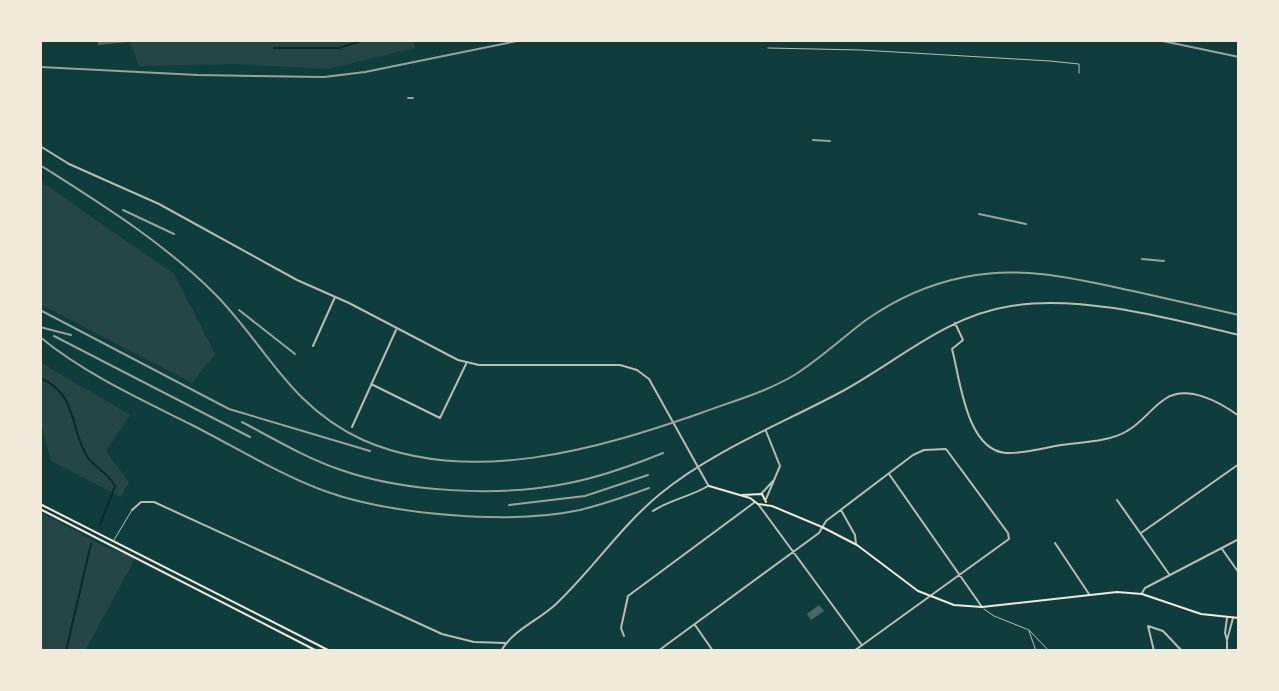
<svg xmlns="http://www.w3.org/2000/svg" width="1279" height="691" font-family="'Public Sans',sans-serif">
  <rect width="100%" height="100%" fill="#0f3d3e"/>
  <!-- green -->
  <path fill="#244646" d="M129,40H414L415,48L328,69L236,64L139,66Z
    M40,181L174,274L215,354L192,383L40,304Z
    M40,362L130,415L106,451L129,482L121,497L51,461L40,421Z
    M40,512L106,547L136,557L85,651H40Z"/>
  <g fill="none" stroke-linecap="round" stroke-linejoin="round">
    <!-- stream -->
    <path stroke="#0a2a2b" stroke-width="2" d="M274,48H339L364,40
      M40,378C79,395 69,429 88,458C96,468 108,473 115,486L100,525
      M66,651L91,544"/>
  </g>
  <!-- building -->
  <path fill="#486865" d="M98,40H129V42L98,45Z
    M819,605L824,611L811,620L807,614Z"/>
  <g fill="none" stroke-linecap="round" stroke-linejoin="round">
    <!-- service -->
    <path stroke="#b8beb3" stroke-width="1" d="M768,48L861,50L1050,61L1079,64V73
      M114,540L132,510
      M984,609L994,616L1029,630L1049,651
      M1029,631L1036,651"/>
    <!-- minor -->
    <path stroke="#b8beb3" stroke-width="2" d="M955,323L963,340L952,349C960,378 966,450 1006,453C1023,454 1044,448 1061,445C1082,442 1109,442 1127,431C1142,423 1151,408 1165,399C1187,384 1220,402 1239,416
      M313,346L335,297
      M371,384L440,418L466,364
      M352,427L396,330
      M889,474L982,607
      M761,494L773,481
      M766,499L780,466L766,431
      M1117,500L1169,574
      M758,504L861,644
      M132,510L141,502H154L442,634L474,642L505,643
      M841,510L855,535L856,544
      M653,511C671,499 690,497 708,486
      M1141,533L1239,464
      M1055,543L1089,594
      M1222,549L1239,573
      M1142,593L1145,588L1239,539
      M1227,618L1225,633L1227,640L1233,618
      M695,625L713,651
      M624,636L621,628L628,596L755,502
      M501,651C514,629 538,621 556,604C593,569 621,526 660,494C712,451 781,424 839,393C897,362 945,316 1011,306C1080,294 1171,319 1239,335
      M658,651L819,533L826,521L913,455L924,450L946,449L1008,533L1009,539L854,651
      M1154,651L1148,626L1163,631L1182,651
      M1227,651V641"/>
    <!-- tertiary -->
    <path stroke="#b8beb3" stroke-width="2" d="M40,146L69,164L159,204L297,280L349,303L458,360L479,365H620L637,370L649,379L708,485"/>
    <!-- secondary -->
    <path stroke="#f1e9da" stroke-width="2" d="M709,486L750,498L758,504L772,506L822,527L857,545L918,591L954,605L982,607L1117,592L1142,594L1201,614L1239,618
      M742,495L762,494L766,502
      M40,504L330,651
      M40,509L317,651"/>
    <!-- rail -->
    <path stroke="#97a49c" stroke-width="2" d="M1158,40L1239,57
      M40,67L198,75L324,77L365,72L522,40
      M408,98H413
      M813,140L830,141
      M40,165C101,204 163,242 215,294C267,347 290,407 363,440C470,487 598,449 701,413C733,401 767,392 796,374C821,358 842,338 866,320C896,299 929,284 965,277C1022,265 1077,279 1133,291C1168,299 1204,307 1239,315
      M123,210L174,234
      M979,214L1026,224
      M1142,259L1164,261
      M40,310L229,409L370,451
      M239,310L295,354
      M40,327L71,335
      M54,336L250,437
      M40,337C85,374 140,399 192,425C235,447 277,473 322,490C389,515 510,525 580,510C604,504 627,496 649,488
      M242,422C274,439 306,458 341,470C404,492 498,497 564,484C598,478 631,466 663,453
      M509,505L585,496L648,475"/>
  </g>
  <!-- border -->
  <rect width="1279" height="691" fill="none" stroke="#f1e9da" stroke-width="84"/>
</svg>
